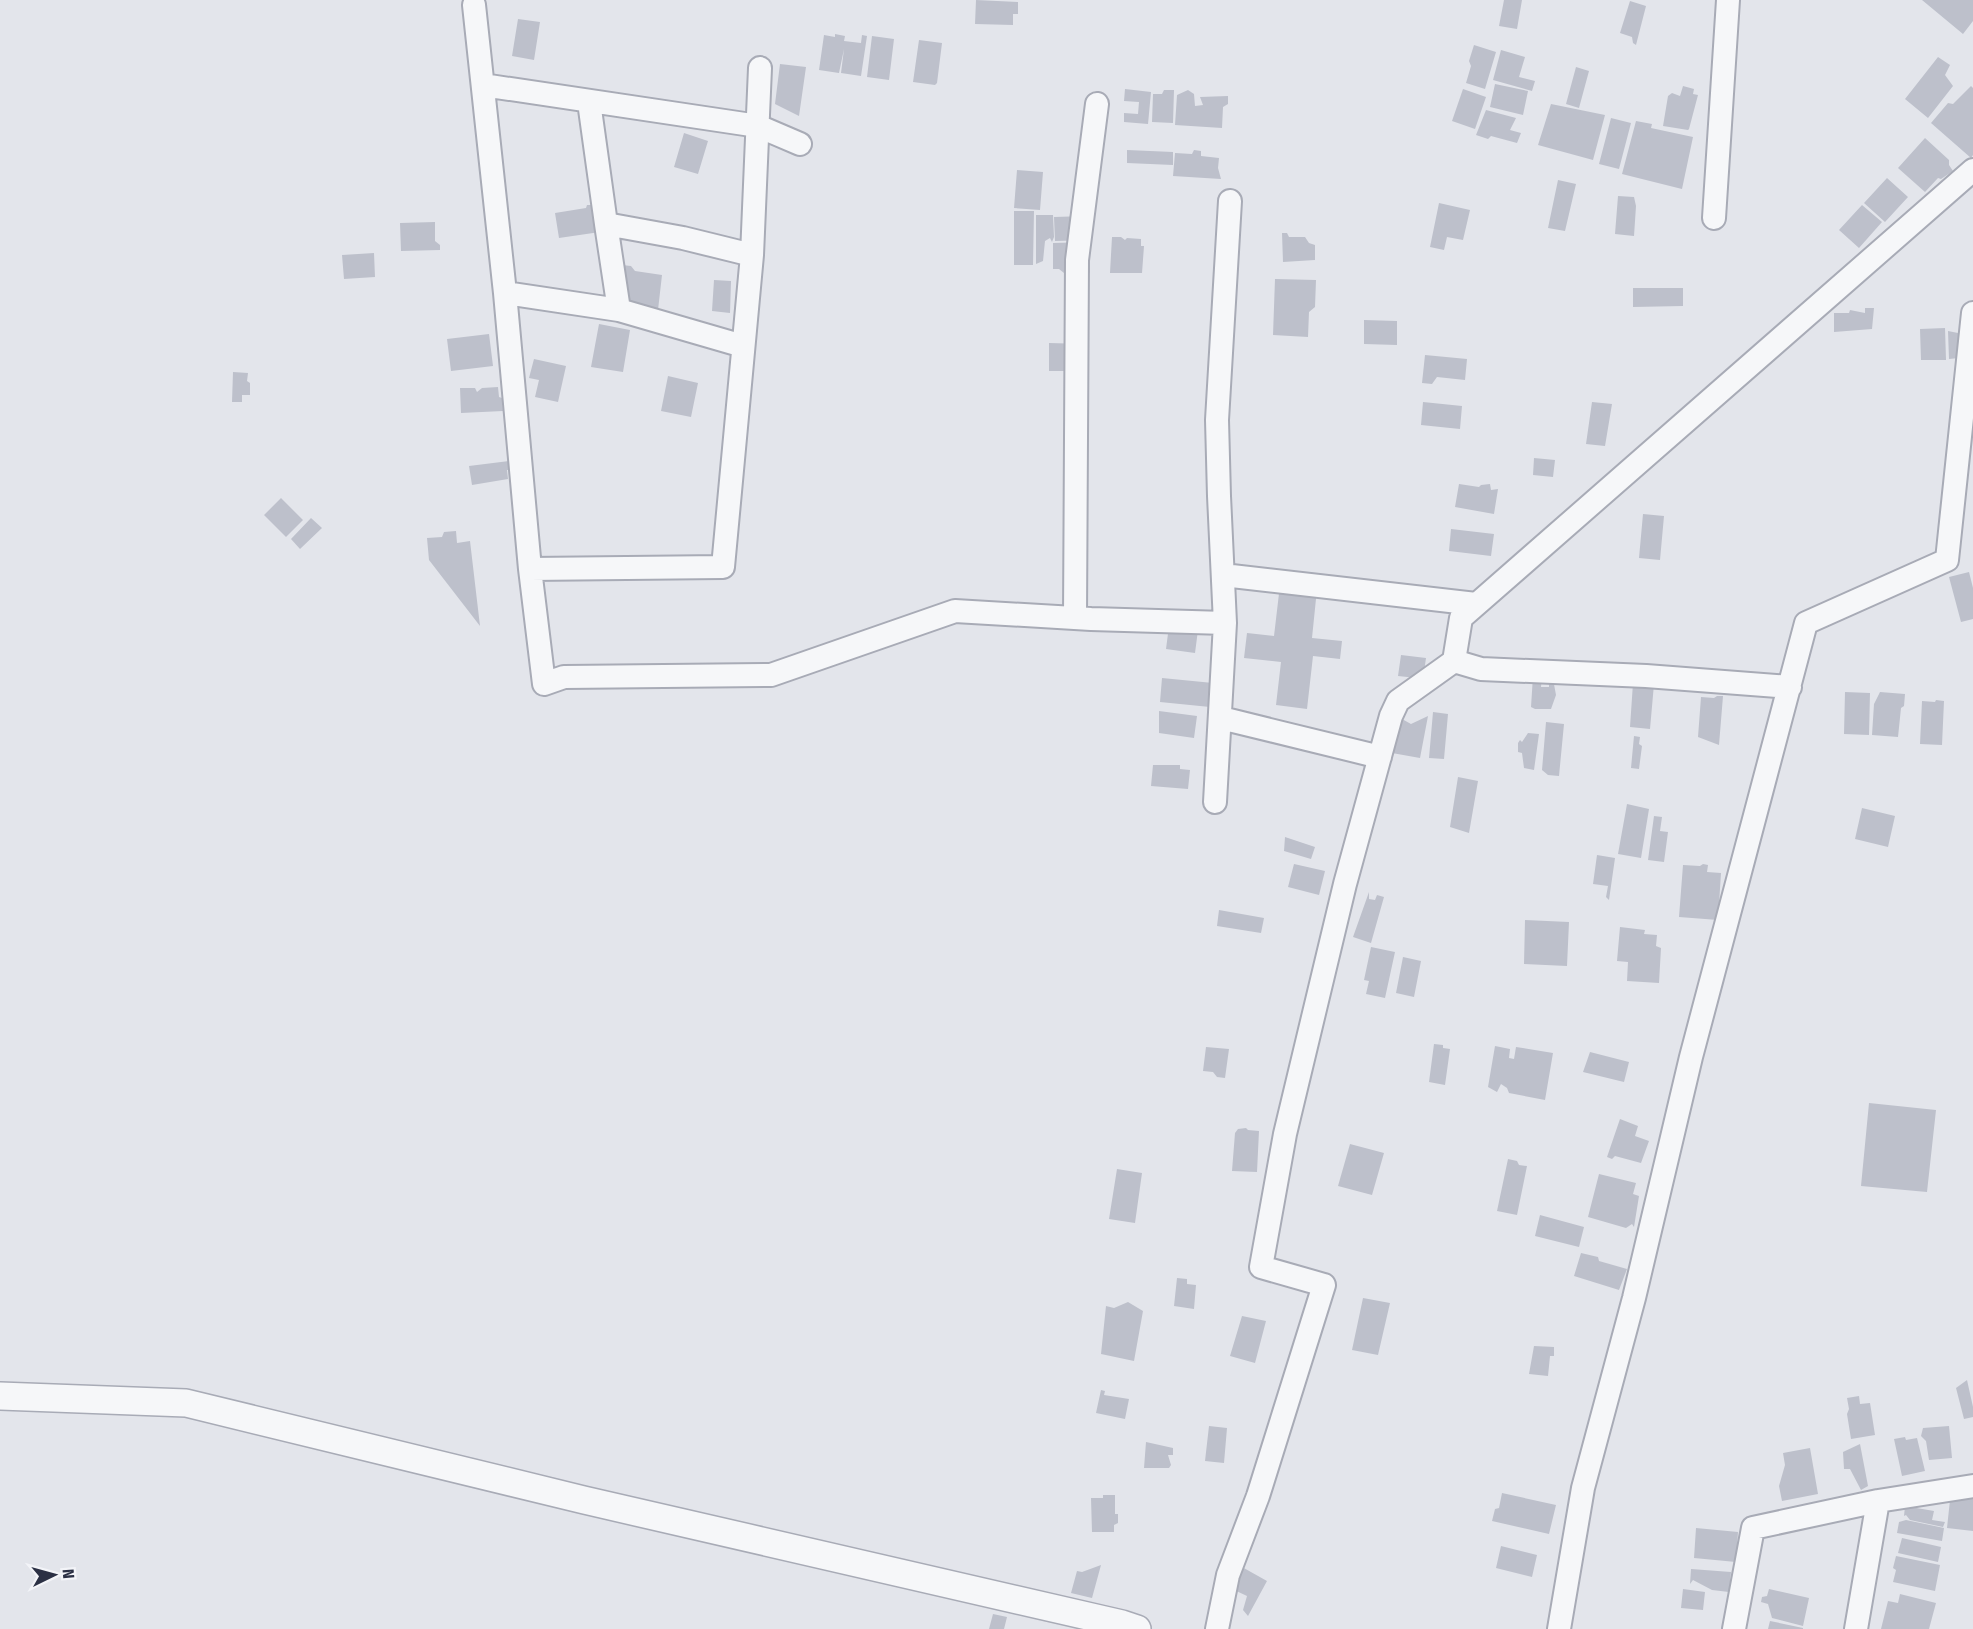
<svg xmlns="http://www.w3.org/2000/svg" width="1973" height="1629" font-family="'Fira Sans Condensed',sans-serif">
  <rect width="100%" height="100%" fill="#e3e5eb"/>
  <!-- building -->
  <path fill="#bdc0cb" d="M976,0L1018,2V14H1013V25L975,24Z
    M1504,0H1522L1517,29L1499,26Z
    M1922,0H1973V21L1963,34Z
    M1630,1L1646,6L1636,45L1633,43L1632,37L1620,33Z
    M518,19L540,22L534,60L512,56Z
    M835,34L845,36L844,41L861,43L862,35L867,36L861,76L841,73L844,49L839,73L819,70L824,35L835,37Z
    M872,36L894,39L889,80L867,77Z
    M919,40L942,43L937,83L935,85L913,82Z
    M1474,45L1496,52L1485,89L1466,83L1471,66L1469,61Z
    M1501,50L1525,57L1519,77L1535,81L1532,91L1493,80Z
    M1938,57L1950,65L1945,75L1953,86L1928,118L1905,99Z
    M780,64L806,67L799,116L775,104Z
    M1576,67L1589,71L1579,108L1566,104Z
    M1495,84L1528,91L1523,115L1490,107Z
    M1683,86L1694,89L1693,94L1698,95L1689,129L1688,130L1663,126L1668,96L1672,93L1680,96Z
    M1971,86L1973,88V155L1971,158L1931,123L1948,103L1953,104Z
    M1125,89L1151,92L1148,124L1124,122V113L1138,114L1139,102L1124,101Z
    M1463,89L1486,97L1475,129L1452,121Z
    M1164,90H1174L1173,123L1152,122L1153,94H1162Z
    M1188,90L1194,94L1195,106L1203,105L1200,97L1228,96V104L1223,107L1222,128L1175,125L1177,95Z
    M1551,104L1605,115L1593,160L1538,145Z
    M1486,110L1516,118L1510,130L1521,133L1517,143L1491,136L1488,139L1476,135Z
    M1611,118L1631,123L1619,169L1599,164Z
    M1636,121L1652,124L1651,128L1693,137L1682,189L1622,174Z
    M684,133L708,141L698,174L674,167Z
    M1925,138L1949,160V165L1953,171L1941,179L1938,178L1925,192L1898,168Z
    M1127,150L1173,152V165L1127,163Z
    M1194,150L1201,151V156L1219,158L1218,168L1221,179L1173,176L1175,153L1192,154Z
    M1017,170L1043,172L1040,210L1014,208Z
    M1887,178L1908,197L1885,222L1864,203Z
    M1558,180L1576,184L1565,231L1548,228Z
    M1618,196L1634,197L1636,206L1634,236L1615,234Z
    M1439,203L1470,210L1463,240L1447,237L1444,250L1430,247Z
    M587,205H593L600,232L559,238L555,213L586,208Z
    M1862,205L1882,222L1859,248L1839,230Z
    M1014,211H1034L1033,265H1014Z
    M1036,215H1053L1054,237L1052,242L1050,238L1045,241L1043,261L1036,264Z
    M1086,216L1091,240L1055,241L1054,217Z
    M435,222V241L440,245V250L401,251L400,223Z
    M1282,233H1287L1289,237H1305L1309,243L1315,245V260L1283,262Z
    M1112,237H1121L1125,240L1127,238L1141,239V246H1144L1142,273H1110Z
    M1089,242L1090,273H1064L1059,269H1053V243Z
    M374,253L375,277L344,279L342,255Z
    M622,265L631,266L635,271L662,275L658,310L625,305L628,286L620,285Z
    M1275,279L1316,280L1315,307L1309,312L1308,337L1273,335Z
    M714,280L731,281L730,313L712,311Z
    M1633,288H1683V306L1633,307Z
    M1865,308H1874L1872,329L1834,332V313H1849L1850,310L1865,313Z
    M1364,320L1397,321V345L1364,344Z
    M599,324L630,330L623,372L591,367Z
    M1945,328L1946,360H1921L1920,329Z
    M1948,331L1958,333L1959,358L1949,359Z
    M489,334L493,366L451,371L447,339Z
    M1049,343L1086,344V371H1049Z
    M1425,355L1467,359L1465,380L1437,377L1432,384L1422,383Z
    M534,359L566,366L558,402L535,397L539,380L529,378Z
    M233,372L248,373L247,381L250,383V395H242V402H232Z
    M668,376L698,383L691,417L661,411Z
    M498,387L499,397L502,398L503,411L461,413L460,388H475L477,392L482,388Z
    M1423,402L1462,406L1460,429L1421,425Z
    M1592,402L1612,404L1605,446L1586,444Z
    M1534,458L1555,460L1553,477L1533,475Z
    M509,461L511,470H507L508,479L472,485L469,466Z
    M1459,484L1479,487L1481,485L1490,484L1491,490L1498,489L1494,514L1455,507Z
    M281,498L303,520L286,537L264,515Z
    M1643,514L1664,516L1660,560L1639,558Z
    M311,518L322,528L300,549L291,539Z
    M1451,529L1494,534L1491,556L1449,551Z
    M456,531L457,543L470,541L480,626L429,560L427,538L442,537L444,532Z
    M1969,572L1973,588V619L1961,622L1949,577Z
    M1280,585L1317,589L1312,638L1342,641L1340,659L1313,656L1307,709L1276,705L1281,662L1244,658L1247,633L1274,636Z
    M1169,626L1198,630L1195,653L1166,649Z
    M1401,655L1426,658L1424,672L1417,678L1398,676Z
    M1533,676H1542L1541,687H1549V681L1553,679L1556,695L1551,709H1535L1531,707Z
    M1162,678L1213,683L1210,707L1160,702Z
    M1633,683L1654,684L1650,729L1630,727Z
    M1845,692L1870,693L1869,735L1844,734Z
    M1880,692L1905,694L1904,706L1901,708L1898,737L1872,735L1874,704Z
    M1717,696H1723L1719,745L1698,737L1701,697L1714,698Z
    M1936,700L1944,701L1942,745L1920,744L1922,701L1935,702Z
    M1159,711L1197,716L1194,738L1159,733Z
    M1433,712L1448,714L1444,759L1429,758Z
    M1428,716L1420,758L1392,753L1402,719L1411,724Z
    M1546,722L1564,724L1559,776L1548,775L1542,770Z
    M1528,733L1539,734L1534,770L1524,768L1522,753L1518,752V743L1520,740L1522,742Z
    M1634,736L1640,737L1639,744L1642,746L1639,769L1631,768Z
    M1153,765H1180V769L1190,770L1188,789L1151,786Z
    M1458,777L1478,781L1469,833L1450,827Z
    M1627,804L1649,809L1641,858L1618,854Z
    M1862,808L1895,816L1888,847L1855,839Z
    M1654,816L1662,817L1660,831L1668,832L1664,862L1648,860Z
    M1285,837L1315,847L1311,859L1284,851Z
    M1597,855L1615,858L1609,900L1606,897L1608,886L1593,884Z
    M1294,864L1325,871L1319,895L1288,887Z
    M1703,864L1708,865L1707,872L1721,873L1718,920L1679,917L1683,865L1700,866Z
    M1369,892V899L1375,900L1377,895L1384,897L1371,943L1353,937Z
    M1219,910L1264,918L1261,933L1217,926Z
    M1525,920L1569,922L1567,966L1524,964Z
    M1620,927L1645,930L1644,934L1657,935L1656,946L1661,948L1659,983L1627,981L1628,962L1617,961Z
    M1371,947L1395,952L1385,998L1366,994L1369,981L1364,980Z
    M1403,957L1421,961L1414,997L1396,993Z
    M1434,1044L1443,1045V1048L1450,1049L1445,1085L1429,1082Z
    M1495,1046L1510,1049L1509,1058L1514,1059L1516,1047L1553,1053L1545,1100L1509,1093L1507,1088L1501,1084L1497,1092L1488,1087Z
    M1206,1047L1229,1049L1225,1078L1217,1077L1213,1072L1203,1071Z
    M1590,1052L1629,1062L1624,1082L1583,1072Z
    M1869,1103L1936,1110L1927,1192L1861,1186Z
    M1620,1119L1638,1126L1635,1136L1649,1141L1641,1163L1615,1156L1612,1159L1607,1157Z
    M1246,1128L1248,1130L1259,1131L1257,1172L1232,1171L1235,1133L1238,1129Z
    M1350,1144L1384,1153L1372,1195L1338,1186Z
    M1508,1159L1517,1161L1519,1165L1527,1166L1517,1215L1497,1211Z
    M1117,1169L1142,1173L1135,1223L1109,1219Z
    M1599,1174L1636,1183L1633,1194L1639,1196L1634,1227L1632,1224L1626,1228L1588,1217Z
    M1540,1215L1584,1227L1579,1247L1535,1236Z
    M1581,1253L1598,1257L1599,1261L1627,1269L1619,1290L1574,1276Z
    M1177,1278L1187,1279V1284L1196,1285L1194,1309L1174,1306Z
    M1363,1298L1390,1303L1378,1355L1352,1350Z
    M1128,1302L1143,1311L1134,1361L1101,1354L1106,1306L1114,1308Z
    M1242,1316L1266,1321L1255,1363L1230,1356Z
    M1534,1346L1554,1347V1356H1550L1548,1376L1529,1374Z
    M1967,1380L1973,1407V1417L1964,1419L1956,1388Z
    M1101,1390L1105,1391L1104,1395L1129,1399L1125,1419L1096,1413Z
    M1859,1396L1860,1404L1870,1403L1875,1435L1851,1439L1847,1414L1849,1409L1847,1398Z
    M1209,1426L1227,1428L1224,1463L1205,1461Z
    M1949,1426L1952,1458L1929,1460L1926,1441L1921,1436L1923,1428Z
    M1905,1437L1906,1440L1917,1438L1925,1471L1902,1476L1894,1439Z
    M1146,1442L1173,1448V1455H1168L1171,1465L1169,1468H1144Z
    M1860,1444L1868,1486L1861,1490L1850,1469H1844L1843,1452Z
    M1810,1448L1818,1494L1782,1501L1779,1486L1785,1465L1783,1453Z
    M1502,1493L1556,1505L1549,1534L1492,1521L1495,1509L1499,1508Z
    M1103,1495H1115V1514H1118V1523L1114,1525V1532H1092L1091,1498H1103Z
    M1973,1498V1531L1947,1528L1950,1500Z
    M1905,1506L1934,1511L1932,1520L1945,1522L1943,1527L1910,1520L1906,1515L1904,1516Z
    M1906,1520L1944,1528L1942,1541L1897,1533L1899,1522Z
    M1696,1528L1738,1532L1736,1562L1694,1558Z
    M1902,1538L1941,1547L1938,1562L1898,1553Z
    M1501,1546L1537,1555L1532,1577L1496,1568Z
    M1896,1556L1940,1565L1935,1591L1893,1582L1896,1570L1893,1568Z
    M1101,1565L1092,1598L1071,1593L1077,1571L1082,1572Z
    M1242,1567L1267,1581L1248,1616L1243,1610L1247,1596L1230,1588Z
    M1691,1569L1731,1572L1729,1592L1712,1590L1693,1580L1690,1584Z
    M1683,1589L1705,1592L1703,1610L1681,1608Z
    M1769,1589L1809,1598L1803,1626L1772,1618L1768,1604L1761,1602L1762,1597L1767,1596Z
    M1900,1594L1936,1603L1929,1629H1881L1888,1601L1898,1603Z
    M993,1614L1007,1617L1004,1629H989Z
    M1770,1621L1803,1628V1629H1768Z"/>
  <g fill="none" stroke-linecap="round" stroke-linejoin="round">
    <!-- minor casing -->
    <g stroke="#a8abb6" stroke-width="26">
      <path id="minor" d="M474,5L505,293L530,569L544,684L564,677L771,675L955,611L1091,619L1225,623
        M483,85L758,126L800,144
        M589,102L606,224L683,238L752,255
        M1714,218L1728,0
        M606,224L619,310L743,346
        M505,293L619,310
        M530,569L723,567L752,255L760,68
        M1223,575L1476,604
        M1075,618L1077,260L1097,104
        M1454,661L1481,669L1646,676L1790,687
        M1221,718L1380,757
        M1215,802L1225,623L1219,496L1217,420L1230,201
        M1217,1629L1228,1575L1258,1496L1324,1285L1261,1267L1285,1134L1345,884L1391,716L1398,701L1454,661L1461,618L1973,170
        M1559,1629L1583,1488L1634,1298L1691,1057L1806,623L1947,560L1973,313
        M1734,1629L1753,1528L1878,1501
        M1856,1629L1878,1501L1973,1486"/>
    </g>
    <!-- tertiary casing -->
    <g stroke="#a8abb6" stroke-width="30">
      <path id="tertiary" d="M0,1396L186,1403L584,1500L1122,1624L1137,1629"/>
    </g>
    <!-- minor -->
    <use href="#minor" stroke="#f6f7f9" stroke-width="22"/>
    <!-- tertiary -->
    <use href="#tertiary" stroke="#f6f7f9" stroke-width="27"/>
  </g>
  <!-- north arrow -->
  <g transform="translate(54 1575) rotate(85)" stroke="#f3f4f8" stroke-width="4.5" paint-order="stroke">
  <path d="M0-4.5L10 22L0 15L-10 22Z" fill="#2b3044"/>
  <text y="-9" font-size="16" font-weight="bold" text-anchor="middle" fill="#2b3044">N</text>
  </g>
</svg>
